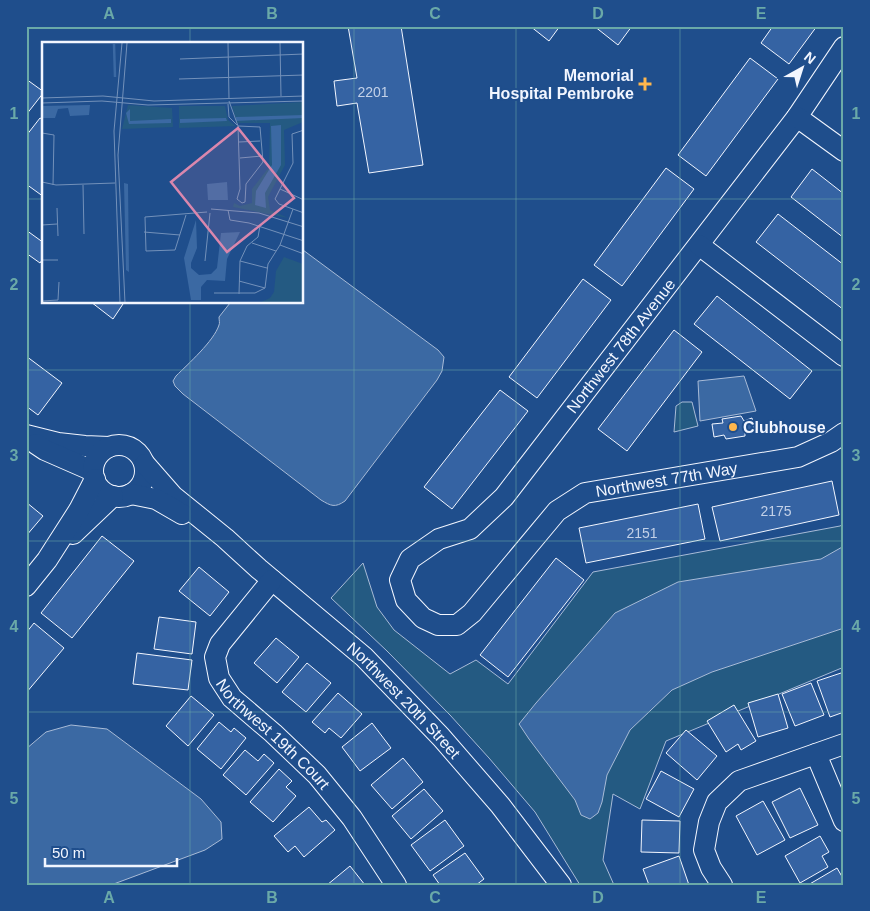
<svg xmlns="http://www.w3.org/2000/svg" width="870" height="911" font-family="Helvetica,sans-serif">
  <rect width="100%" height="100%" fill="#1f4e8c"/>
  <!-- green -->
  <path fill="#245a82" stroke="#a8bbd7" d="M682,402H692L698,426L674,432L676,406Z
    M844,524V667L666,741L640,809L613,794L603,860L614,885H580L535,812L489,758L450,715L387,651L331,598L363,563L377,607L394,630L450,674L476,660L508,684L593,572L840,526Z"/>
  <!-- water -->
  <path fill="#3b69a3" stroke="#a8bbd7" d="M303,250L438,350L444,357L442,371L437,380L345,501C335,508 331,506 321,500L183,394L175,386L173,381L176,376C188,364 214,341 219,325C220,323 219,320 219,317L230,303L302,302Z
    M744,376L756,411L700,421L698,381Z
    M844,546V628L712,672L672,690L630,730L607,775L602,802L598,813L590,819L581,815L575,800L529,739L519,724L536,703L615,613L678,582L821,559Z
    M71,725L107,729L201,799L221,822L222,839L205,850L111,885H26V749L46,732Z"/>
  <!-- building -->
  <path fill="#3563a3" stroke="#f2f6ff" d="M348,26H401L423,165L369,173L357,103L337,106L334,81L357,78Z
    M530,26H560L549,41Z
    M594,26H632L618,45Z
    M773,26H817L789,64L761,43Z
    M750,58L778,79L706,176L678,155Z
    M26,79L44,92L26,115Z
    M40,118L44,120V197L26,184V136Z
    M666,168L694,189L622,286L594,265Z
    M812,169L844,194V238L791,197Z
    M778,214L844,265V310L756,242Z
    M26,230L44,243V257L40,263L26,253Z
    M583,279L611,300L537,398L509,377Z
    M717,296L812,371L790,399L694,324Z
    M91,302H121L123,304L113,319Z
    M674,330L702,352L627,451L598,429Z
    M26,356L62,383L38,415L26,406Z
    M500,390L528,411L452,509L424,487Z
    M741,416L744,421L752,418L754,430L745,433V436L726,439L724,435L714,437L712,424L723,423L722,419Z
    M832,481L839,515L720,541L712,507Z
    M26,502L43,516L26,536Z
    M698,504L705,539L586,563L579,528Z
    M102,536L134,561L72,638L41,613Z
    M556,558L584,580L508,677L480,655Z
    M199,567L229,592L210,616L179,591Z
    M159,617L196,622L192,654L154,649Z
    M34,623L64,648L26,693V633Z
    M276,638L299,657L277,683L254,663Z
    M137,653L192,660L188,690L133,684Z
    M307,663L331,683L306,712L282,692Z
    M844,672V712L830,717L817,681Z
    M811,683L824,715L795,726L782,694Z
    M338,693L362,714L341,738L329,728L325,733L312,722Z
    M778,694L788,728L758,737L748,703Z
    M191,696L214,715L188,746L166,726Z
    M734,705L756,741L741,750L738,744L726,752L707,721Z
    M219,722L231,732L234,728L246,738L221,769L197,749Z
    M372,723L391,748L360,771L342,747Z
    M686,730L717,756L697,780L666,753Z
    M245,750L258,761L264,754L274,763L246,795L223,775Z
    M403,758L423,782L392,809L371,785Z
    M279,769L292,781L286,787L296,796L273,822L250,802Z
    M661,771L694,789L679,817L646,799Z
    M800,788L818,825L790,838L772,802Z
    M424,789L443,811L411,839L392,816Z
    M763,801L785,840L757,855L736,816Z
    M309,807L322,822L326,820L335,830L304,857L295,846L288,852L274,836Z
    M445,820L464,846L430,871L411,845Z
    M642,820L680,821L679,853L641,852Z
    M820,836L829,852L822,856L828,867L800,883L785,856Z
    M465,853L484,879L476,885H440L433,875Z
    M679,856L689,885H649L643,869Z
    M350,866L365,885H327Z
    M837,868L844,880V885H808Z"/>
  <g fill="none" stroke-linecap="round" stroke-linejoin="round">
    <!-- minor casing -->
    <g stroke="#f2f6ff" stroke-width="22">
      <g id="minor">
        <path id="s1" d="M844,47L797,117L504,497L470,529L439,539L410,559L400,580L406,600L423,618L438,625H457L472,613L557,511L585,493L798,457L831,442L844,433"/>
        <path d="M797,117L844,151"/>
        <path d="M699,245L844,356"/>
        <path d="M26,435L58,443L85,446L109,447"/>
        <path d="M36,444L45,450L93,471"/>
        <circle cx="119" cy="471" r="26"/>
        <path id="s2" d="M145,464L173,496L225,538L259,569L364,657L441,737L500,805L561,885"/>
        <path d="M131,494L156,499L182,514"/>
        <path d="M73,534L113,496"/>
        <path id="s3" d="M272,580L220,644L215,657L219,678L232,698L273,733L317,775L352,818L396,885"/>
        <path d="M26,586L47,560L79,510L95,479"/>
        <path d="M816,754L844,821"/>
        <path d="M722,885L711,868L704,850L709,822L717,802L739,781L844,744"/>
      </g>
    </g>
    <!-- minor -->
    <use href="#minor" stroke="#1f4e8c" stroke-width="20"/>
  </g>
  <!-- grid -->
  <path fill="none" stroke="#6aa9a8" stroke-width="1" stroke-opacity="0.55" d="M190,26V44M354,26V885M516,26V885M680,26V885M26,199H44M302,199H844M190,302V885M26,370H844M26,541H844M26,712H844"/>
  <!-- markers -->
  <g fill="#ffb74d" stroke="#1f4e8c" stroke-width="2">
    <path d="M642.5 76.5h5v5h5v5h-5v5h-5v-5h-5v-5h5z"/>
    <circle cx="733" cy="427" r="5"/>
  </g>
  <g text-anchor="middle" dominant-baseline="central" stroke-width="4" stroke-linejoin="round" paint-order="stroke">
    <!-- number labels -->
    <g font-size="14" fill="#c3d1e8">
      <text x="373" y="92">2201</text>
      <text x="776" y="511">2175</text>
      <text x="642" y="533">2151</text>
    </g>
    <!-- poi labels -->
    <g font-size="16" font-weight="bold" fill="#f2f6ff" stroke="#1f4e8c" text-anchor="end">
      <text x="634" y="75">Memorial<tspan x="634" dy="18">Hospital Pembroke</tspan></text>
      <text x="743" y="427" text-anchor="start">Clubhouse</text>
    </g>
    <!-- street labels -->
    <g font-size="16" fill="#f2f6ff" stroke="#1f4e8c">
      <text transform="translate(621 346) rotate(-52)">Northwest 78th Avenue</text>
      <text stroke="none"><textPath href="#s1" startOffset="1051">Northwest 77th Way</textPath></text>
      <text stroke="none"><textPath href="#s2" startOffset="351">Northwest 20th Street</textPath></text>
      <text stroke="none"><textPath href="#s3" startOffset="196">Northwest 19th Court</textPath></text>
    </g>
  </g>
  <!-- overview -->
  <g transform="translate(42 42)">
    <rect width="261" height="261" fill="#1f4e8c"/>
    <path d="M261,60V80L242,88L243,123L226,155L228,168L246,176L191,165L192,161L198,164L210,161V147L227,125L228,81H195L190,64ZM86,63L130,66L131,85L80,87ZM137,64H183L186,78L194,84L137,86ZM242,215L261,222V261H217L228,256L232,250L234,229Z" fill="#245a82"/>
    <path d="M48,63L47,73L28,74L26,66L16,67L13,76H0V64ZM88,67V79L129,77V81L87,82L84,71ZM262,73L261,76L194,79V75ZM184,76L185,79L138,81V77ZM239,83V123L223,151L224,166L213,163L214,149L230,123L229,84ZM185,140L186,158H166L165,142ZM82,141L86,142L87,230L84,228ZM154,178L155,206L149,221V226L157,233L169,232L175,226L179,191L198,190L185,217L183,239L165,238L159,245V258H149L142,216Z" fill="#3b69a3"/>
    <path fill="none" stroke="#3b69a3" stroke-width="2.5" d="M72,2L73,35"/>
    <path fill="none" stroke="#7391ba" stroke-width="1" d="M186,1L187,57M238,1L239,54M138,17L262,12M137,37L262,33M0,56L61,54L112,59L262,54M187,59L196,84L198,147L195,157L200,161L203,160L204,142L221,120L218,85L196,84M0,61L60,59L106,63L262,59M186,62L187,75L195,83M262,88L250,92L251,121L233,157L237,162L262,171M0,91L12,93L11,143M197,100L218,99M198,116L220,114M0,140L14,143L73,141M41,143L42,192M238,147L262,158M15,166L16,194M169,167L217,171L262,185M186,168L188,178L207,181L262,199M144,173L133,208L104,209L103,175L165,170M0,183L15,182M102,190L138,193M210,201L234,209M238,203L262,212M0,218H16M163,219L168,171M198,219L225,226M197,239L223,246M223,246L226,222L238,203L251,167M172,251H213L223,246M197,252L198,219L205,204L216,195L218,184M0,259L16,258L17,240M78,261L72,89L80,1M83,261L76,113L85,1"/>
    <path fill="#da87ad" fill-opacity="0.15" stroke="#da87ad" stroke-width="2.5" d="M196,86L252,156L185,210L129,140Z"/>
    <rect width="261" height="261" fill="none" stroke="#f2f6ff" stroke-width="2.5"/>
  </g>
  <!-- border -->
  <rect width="870" height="911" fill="none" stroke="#1f4e8c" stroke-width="55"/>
  <!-- north arrow -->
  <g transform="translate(802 68) rotate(39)" stroke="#1f4e8c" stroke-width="4" paint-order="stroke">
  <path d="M0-4L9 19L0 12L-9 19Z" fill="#f2f6ff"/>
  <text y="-8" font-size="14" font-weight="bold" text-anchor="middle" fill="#f2f6ff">N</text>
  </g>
  <!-- scale -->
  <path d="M45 858v8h132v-8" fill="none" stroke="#f2f6ff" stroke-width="2.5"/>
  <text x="52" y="858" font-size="15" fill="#f2f6ff" stroke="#1f4e8c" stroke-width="4" paint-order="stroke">50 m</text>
  <rect x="28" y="28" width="814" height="856" fill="none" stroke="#6aa9a8" stroke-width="2"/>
  <g font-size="16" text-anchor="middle" font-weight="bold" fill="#6aa9a8">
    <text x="109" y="19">A</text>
    <text x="272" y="19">B</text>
    <text x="435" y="19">C</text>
    <text x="598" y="19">D</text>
    <text x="761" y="19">E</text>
    <text x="14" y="119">1</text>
    <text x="856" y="119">1</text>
    <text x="14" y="290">2</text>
    <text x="856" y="290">2</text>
    <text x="14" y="461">3</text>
    <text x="856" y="461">3</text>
    <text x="14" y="632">4</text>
    <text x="856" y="632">4</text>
    <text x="14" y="804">5</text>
    <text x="856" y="804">5</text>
    <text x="109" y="903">A</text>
    <text x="272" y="903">B</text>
    <text x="435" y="903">C</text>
    <text x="598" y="903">D</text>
    <text x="761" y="903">E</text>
  </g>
</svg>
